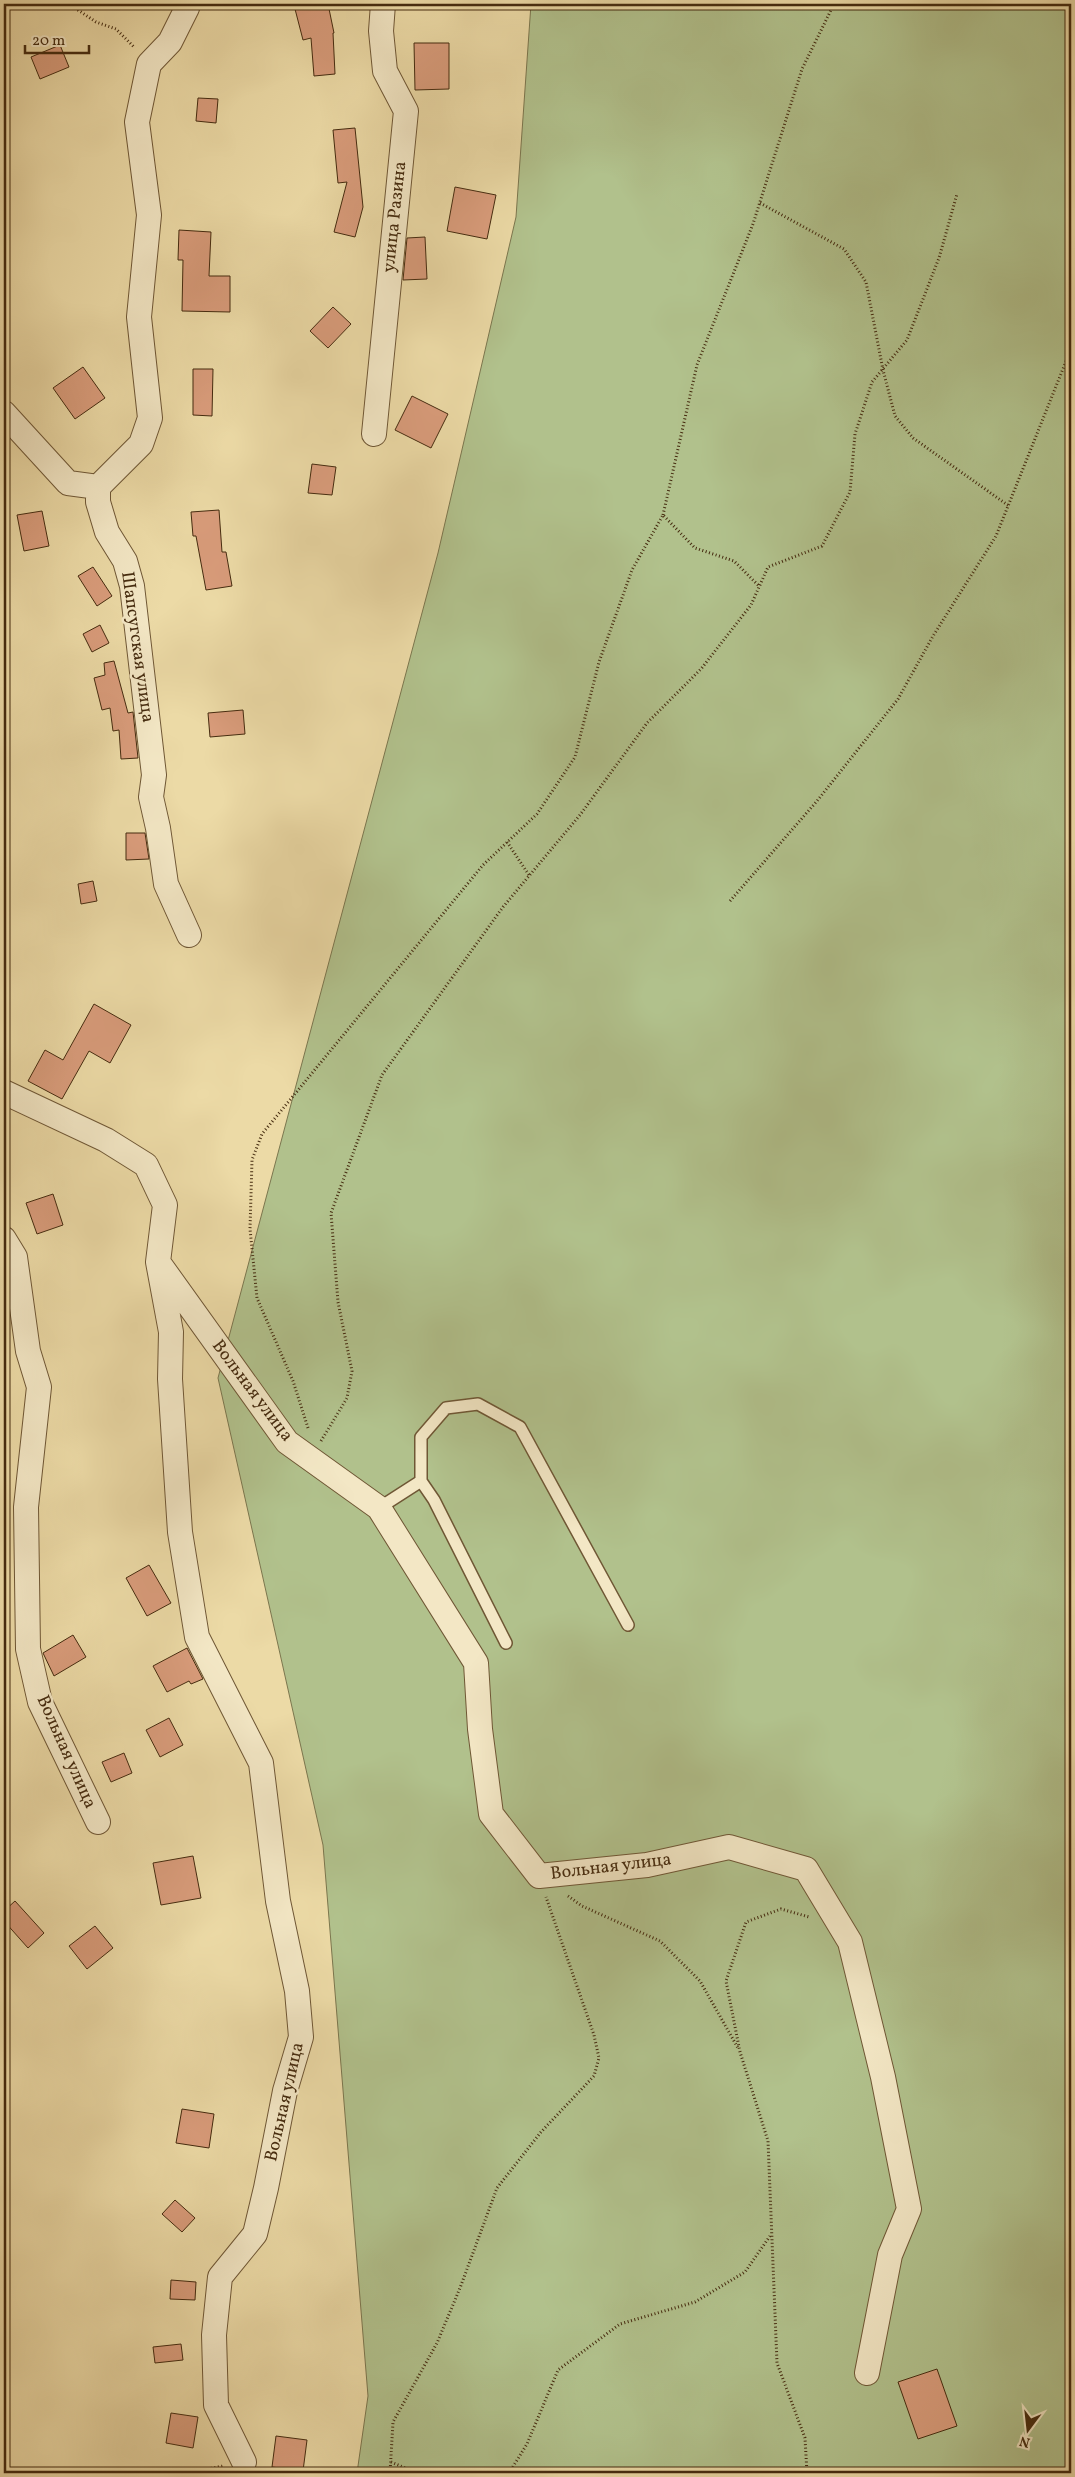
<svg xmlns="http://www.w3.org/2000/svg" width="1075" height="2477" font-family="Vollkorn,serif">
  <rect width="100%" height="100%" fill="#ecdaa6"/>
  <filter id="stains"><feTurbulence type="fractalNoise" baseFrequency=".004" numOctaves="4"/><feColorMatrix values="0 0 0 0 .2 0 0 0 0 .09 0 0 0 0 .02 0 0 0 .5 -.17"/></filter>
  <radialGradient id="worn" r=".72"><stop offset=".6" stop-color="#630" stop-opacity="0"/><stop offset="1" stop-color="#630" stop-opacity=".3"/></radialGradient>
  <!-- green -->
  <path fill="#b1c18c" stroke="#7b764e" d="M531,4H1071V2473H357L368,2396L323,1845L218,1378L438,553L516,217Z"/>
  <!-- building -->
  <path fill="#d99c7b" stroke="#452b0f" d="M318,4H328L334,33H333L335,74L314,76L311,38L303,40L295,9Z
    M414,43H449V89L415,90Z
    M60,45L69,67L40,79L31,57Z
    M198,98L218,99L216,123L196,121Z
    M355,128L363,207L355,237L334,232L347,182L338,183L333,130Z
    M455,187L496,195L487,239L447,231Z
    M179,230L211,232L209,276H230V312L182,311L183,260H178Z
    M425,237L427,279L403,280L407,238Z
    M333,307L351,324L328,348L310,331Z
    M83,367L105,398L75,419L53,388Z
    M193,369H213L212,416L193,415Z
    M412,396L448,414L431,448L395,430Z
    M312,464L336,467L332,495L308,493Z
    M219,510L222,552H226L232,586L206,590L196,536H193L191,512Z
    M42,511L49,546L24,551L17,515Z
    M93,567L112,596L97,606L78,576Z
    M100,625L109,643L92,652L83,634Z
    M114,661L128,713L133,712L138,758L121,759L119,730L113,731L110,708L102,710L94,678L105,675L104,663Z
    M243,710L245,734L210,737L208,713Z
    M126,833H145L149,859L126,860Z
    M93,881L97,901L81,904L78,884Z
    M94,1004L131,1025L110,1063L89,1051L62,1099L28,1081L45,1050L63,1060Z
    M53,1194L63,1225L37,1234L26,1203Z
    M149,1565L171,1603L147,1616L126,1578Z
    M73,1635L86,1657L54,1676L43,1653Z
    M187,1648L203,1679L191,1684L189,1681L167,1692L153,1666Z
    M169,1718L183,1745L160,1757L146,1730Z
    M124,1753L132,1773L111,1782L102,1762Z
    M193,1856L201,1898L161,1905L153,1863Z
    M15,1901L44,1933L28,1948L4,1921V1911Z
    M95,1926L113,1948L87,1969L69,1946Z
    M182,2109L214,2114L209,2148L176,2143Z
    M175,2200L195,2218L182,2232L162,2214Z
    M171,2280L196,2282L195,2300L170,2299Z
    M181,2344L183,2360L155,2363L153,2347Z
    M937,2369L957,2426L918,2439L898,2382Z
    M171,2413L198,2417L193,2448L166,2443Z
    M276,2436L307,2440L303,2471L272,2467Z"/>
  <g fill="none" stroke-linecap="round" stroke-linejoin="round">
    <!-- service casing -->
    <g stroke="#6f5735" stroke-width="14">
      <path id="service" d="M379,1508L421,1481
        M506,1643L434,1500L421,1481V1437L446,1408L478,1404L520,1427L628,1625"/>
    </g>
    <!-- minor casing -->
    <g stroke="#6f5735" stroke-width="26">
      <path id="minor" d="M186,4L187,8L170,42L149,64L137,122L149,215L139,317L150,418L141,444L98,487V502L107,532L125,561L132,586L154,775L151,797L158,828L166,884L189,935
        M4,413L68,483L98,487
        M374,434L406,111L385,71L381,31L383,4
        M4,1092L106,1140L146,1165L165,1205L158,1262L171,1332L170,1379L180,1532L197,1637L261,1763L278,1901L297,1991L301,2037L285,2091L266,2188L255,2234L220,2277L214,2335L216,2405L244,2462
        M4,1239L15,1257L28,1351L39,1387L26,1507L28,1649L40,1702L98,1822
        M158,1262L287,1442L379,1508L476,1663L480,1729L491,1814L539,1876L647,1865L729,1847L806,1869L850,1942L883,2077L909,2209L890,2255L867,2373"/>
    </g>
    <!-- path -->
    <path stroke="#452b0f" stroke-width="3" stroke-dasharray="1 2.5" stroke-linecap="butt" d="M69,4L96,22L116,29L134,47
      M760,203L844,249L866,282L883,370L895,416L913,438L1009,506
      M663,515L697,365L753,224L802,69L834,4
      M507,842L529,875
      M730,901L817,801L898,699L933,636L996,536L1071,349
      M308,1428L293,1381L257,1298L250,1229L252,1160L262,1134L483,865L537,814L575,757L599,662L632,570L663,515L695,548L734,561L759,586
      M321,1441L347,1398L352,1371L338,1302L331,1213L382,1075L503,907L580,815L647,723L701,669L751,605L768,567L822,546L850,492L855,434L872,382L907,340L939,258L957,194
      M568,1896L582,1906L660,1941L700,1981L738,2048
      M391,2462L417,2473
      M187,2473L223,2466
      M390,2473L393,2422L437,2343L460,2288L497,2188L541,2132L594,2076L599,2058L594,2035L546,1897
      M509,2473L527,2444L558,2370L620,2324L695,2302L745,2272L770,2236
      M807,2473L805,2438L777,2363L768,2141L740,2052L726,1981L746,1922L781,1909L809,1917"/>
    <!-- service -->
    <use href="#service" stroke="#f3e7c5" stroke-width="11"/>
    <!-- minor -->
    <use href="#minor" stroke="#f3e7c5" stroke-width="24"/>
  </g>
  <g text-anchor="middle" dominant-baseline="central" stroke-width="5" stroke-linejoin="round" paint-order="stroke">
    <!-- street labels -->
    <g font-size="18" fill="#452b0f" stroke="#f3e7c5">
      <text transform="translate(395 217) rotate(-84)">улица Разина</text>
      <text transform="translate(137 647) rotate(82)">Шапсугская улица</text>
      <text transform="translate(252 1391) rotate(53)">Вольная улица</text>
      <text transform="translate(66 1752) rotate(66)">Вольная улица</text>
      <text transform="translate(611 1867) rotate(-7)">Вольная улица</text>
      <text transform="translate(285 2102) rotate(-77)">Вольная улица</text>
    </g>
  </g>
  <!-- margin -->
  <rect width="1075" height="2477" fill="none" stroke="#ecdaa6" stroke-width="20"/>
  <rect x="5" y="5" width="1065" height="2467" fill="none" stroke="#452b0f" stroke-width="2.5"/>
  <rect x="10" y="10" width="1055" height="2457" fill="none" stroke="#452b0f"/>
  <!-- north arrow -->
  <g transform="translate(1028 2430) rotate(195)" stroke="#f3e7c5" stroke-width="4" paint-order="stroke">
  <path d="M0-4L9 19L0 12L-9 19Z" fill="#452b0f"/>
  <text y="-8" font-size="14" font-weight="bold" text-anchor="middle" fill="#452b0f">N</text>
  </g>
  <!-- scale -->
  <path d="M25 45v8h64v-8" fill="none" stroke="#452b0f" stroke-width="2.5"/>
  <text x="32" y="45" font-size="15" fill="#452b0f" stroke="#f3e7c5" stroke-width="4" paint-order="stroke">20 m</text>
  <rect width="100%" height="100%" filter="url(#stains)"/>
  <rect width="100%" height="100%" fill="url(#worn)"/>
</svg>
